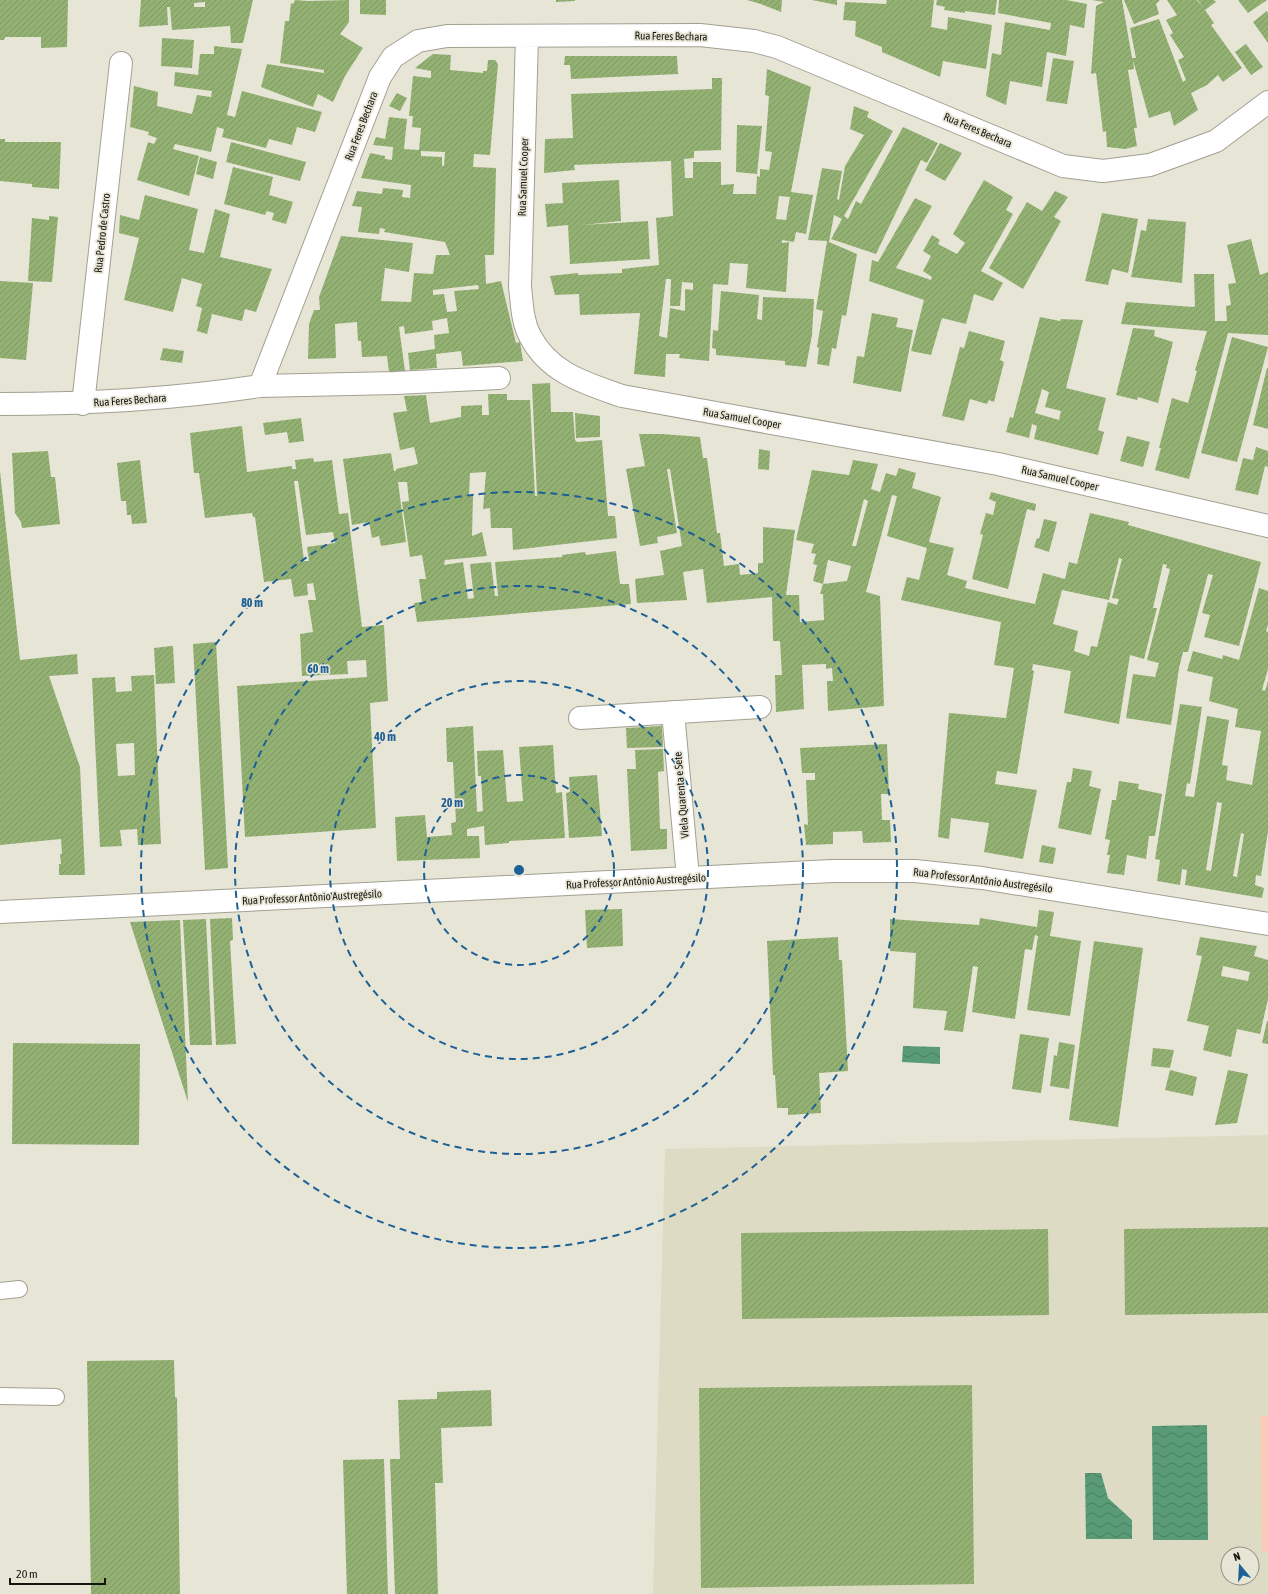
<svg xmlns="http://www.w3.org/2000/svg" width="1268" height="1594" font-family="'Asap Condensed',sans-serif">
  <defs>
    <pattern id="water-waves" width="16" height="10" patternUnits="userSpaceOnUse"><rect width="16" height="10" fill="#589b76"/><path d="M0 5q4-4 8 0t8 0" fill="none" stroke="#487d5f"/></pattern>
    <pattern id="building-hatch" width="6" height="6" patternUnits="userSpaceOnUse"><rect width="6" height="6" fill="#94b174"/><path d="M-1 1l2-2M0 6l6-6M5 7l2-2" fill="none" stroke="#7f9763"/></pattern>
  </defs>
  <rect width="100%" height="100%" fill="#e7e5d6"/>
  <!-- built -->
  <path fill="#dedbc5" fill-rule="evenodd" d="M1268,1135V1594H653L665,1149ZM1228,1554H1252V1578H1228Z"/>
  <!-- grass -->
  <path fill="#fbcbba" d="M1260,1416H1268V1552H1262Z"/>
  <!-- water -->
  <path fill="url(#water-waves)" d="M903,1046L940,1047V1064L902,1062Z
    M1207,1425L1208,1540H1153L1152,1426Z
    M1085,1473H1101L1108,1498L1132,1520V1539H1086Z"/>
  <!-- building -->
  <path fill="url(#building-hatch)" fill-rule="evenodd" d="M0,0H68L67,47L41,48V37H5L4,40H0Z
    M141,0H253L243,43H231L230,26L172,30L170,7H167L168,25L139,27ZM205,2V7H194V3Z
    M295,0L308,1L349,0V22L340,34L363,48L345,76L333,102L318,94L313,107L261,87L267,64L324,73V70L280,63L285,21H289L291,3L293,4Z
    M360,0H386V15L360,14Z
    M556,0H575V1L556,2Z
    M747,0H782L781,12L761,4Z
    M812,0H837V5Z
    M887,0H934L931,27L947,30L948,17L992,25L986,69L943,61L940,77L882,52V47L855,36L856,21L843,20L845,2L886,4Z
    M937,0H997L995,15L965,11V13L944,10L945,7L936,5Z
    M999,0H1066L1087,4L1084,28L1070,25L1066,56L1047,52L1042,87L1010,81L1006,105L986,96L992,53L1001,55L1005,22L1050,30L1051,23L998,13Z
    M1092,0H1122L1132,58H1136L1130,28L1159,19L1183,82L1186,80L1178,60L1184,57L1170,35L1173,33L1166,20L1177,15L1167,0H1197L1203,7L1198,0H1214L1216,2L1205,10L1214,23L1211,25L1242,68L1223,82L1218,75L1207,85L1191,93L1198,110L1174,126L1170,111L1149,118L1133,60L1134,69L1128,70L1137,128H1134L1137,146L1125,149L1107,147L1106,131L1103,132L1096,73L1091,74L1096,6L1104,2Z
    M1124,0H1160L1156,4L1159,14L1134,24Z
    M1238,0H1267L1248,13Z
    M1267,11L1268,13V43L1253,22Z
    M162,38L194,40L192,68L161,66Z
    M1246,44L1263,67L1251,75L1235,52Z
    M214,46L242,49L227,115L235,117L242,91L322,112L315,132L297,127L292,145L269,139L266,148L222,137L224,129L217,127L211,152L175,144L173,149L199,156L189,196L137,180L148,142L154,144L157,138L148,135L149,132L130,127L134,86L158,92L157,106L192,114L197,95L211,97L212,91L174,86L175,72L198,75L200,54H214Z
    M433,54L451,55L450,70L483,73V71H487L488,60H495L498,64L490,155L474,154L473,167L496,168L494,252V255H485L486,284L501,281L516,343L520,342L523,361L463,366L461,351L436,354L437,368L410,370L408,353L435,349L434,335L449,333L447,318L432,321L433,330L405,334L404,326L399,327L405,371L389,372L387,356L362,357L361,341H358L357,322L335,324L336,358L308,359L309,324L314,310H320L319,297L341,236L413,243L409,272L385,268L381,301L411,302L414,273L433,274L436,255H450L445,242L384,232L385,229L380,228L379,234L358,232L362,207L352,206L357,191L382,194L383,188L403,190L402,197L410,198L411,185L361,178L370,153L385,156V159L392,160L393,147L373,145L376,137L385,139L389,117L407,119L404,149L419,150L421,128L412,127L413,116H409L413,76L431,78V71L415,68ZM421,151L445,152L444,166H442V157L421,156ZM478,285L479,289L454,291L457,311L447,312L444,294L433,295V290Z
    M565,56H677L678,74L571,79L570,65H564Z
    M1053,58L1074,61L1067,104L1046,101Z
    M767,69L811,87L791,192L813,195L806,234L796,232L794,242L782,240V243L789,242L786,292L746,288L748,264L730,263L728,285L713,284L709,361L679,358L680,354H666L665,377L634,374L640,313L580,315L579,294L555,295L550,276L578,273V275L622,273V269L659,265L656,218L673,216L671,161L574,165L575,170L544,173L545,139L573,138L571,94L712,89V78H722L721,150L694,151V158L684,159L685,178H693V162H721V185L734,184L733,194H756L757,176L760,177V169L769,170L772,152L765,151L769,96L765,95ZM779,196L790,197L786,220L776,219ZM666,279H671L670,306H680L682,282L693,283V290L685,289V311L670,308L667,338L659,336Z
    M397,93L407,98L400,111L389,106Z
    M854,106L869,112L867,117L893,131L844,216L848,219L856,201L861,204L903,127L938,143L927,163L921,160L876,254L831,239L842,219L834,215L829,242L857,254L846,316L842,315L836,349L832,348L829,366L817,364L819,348L817,347L823,311L816,309L827,241L808,240L822,168L842,171L837,199L839,200L845,166L864,135L850,129Z
    M737,125L762,126L757,174L736,172Z
    M0,139H5V142H61L59,189L32,187V184L0,181Z
    M231,142L306,162L300,181L226,162Z
    M940,143L962,153L945,181L925,170Z
    M200,157L217,162L213,179L196,174Z
    M233,167L273,177L269,195L293,202L286,224L272,220L274,213L267,211L265,215L224,204Z
    M619,180L621,221L582,225L648,221L650,259L570,264L568,225L547,227L545,204L563,203L562,183Z
    M984,180L1013,197L1006,210L1013,214L981,271L1003,283L993,301L974,294L966,324L942,318L931,355L911,351L924,300L869,281L872,260L878,262L915,198L932,206L896,268L931,280L932,277L923,271L931,256L923,251L932,235L940,240L938,244L957,254L965,243L953,234Z
    M1055,191L1068,197L1054,217L1061,221L1023,289L989,268L1027,202L1042,211Z
    M145,195L198,209L189,250L204,253L215,209L230,214L220,257L272,269L256,312L245,309L242,321L212,314L207,334L197,331L202,308L196,306L202,284L182,278L173,312L124,300L139,238L119,233L120,215L139,220Z
    M1102,213L1138,219L1128,273L1112,269L1108,285L1085,281Z
    M49,216L58,217L52,282L28,281L32,218L49,220Z
    M1148,219L1186,222L1182,283L1131,277L1141,230L1146,231Z
    M1251,239L1260,275L1268,272V335L1228,333L1189,479L1155,470L1161,448H1159L1172,398L1188,403L1197,371L1195,370L1207,331L1121,324L1126,302L1193,307L1195,306L1194,274H1214L1215,321H1227L1226,306L1231,305L1228,284L1236,283L1227,245Z
    M0,281L33,283L26,360L0,358Z
    M721,291L759,295L757,319L762,320L763,297L814,299L812,335L806,367L785,365V361L716,355V349L712,348L713,330L718,331Z
    M872,313L898,318L896,327L913,330L901,392L853,383L857,356L864,357Z
    M1040,317L1060,321L1061,319L1083,320L1066,388L1106,398L1098,430L1104,432L1098,455L1034,439L1037,426L1032,424L1029,438L1006,432L1010,417L1013,418ZM1042,389L1049,392L1045,407L1061,411L1059,420L1035,413Z
    M1133,328L1155,330L1154,336L1173,342L1158,403L1138,397L1137,400L1116,395Z
    M969,331L1005,341L1000,360L1004,362L994,402L989,400L987,404L970,399L964,421L942,416L960,347L964,348Z
    M1232,337L1268,347L1237,462L1201,453Z
    M163,348L184,351L182,363L160,360Z
    M1267,368H1268V429L1253,425Z
    M550,383L551,412H573L575,440L577,442L602,440L608,516H615L617,538L513,550L512,528H491L490,508L483,509L486,472L470,473L469,496H473L472,536L482,532L487,556L445,560L444,565L463,562L468,599L474,598L470,564L491,562L495,596H498L495,562L562,557V555L585,552L586,555L616,551L620,584H629L631,604L417,622L414,603L422,602L419,579H426L422,555L410,557L402,502L409,501L407,482H398L406,542L381,546L379,536L372,538L369,522L352,525L343,459L391,453L394,471H396V469L418,464L414,447L400,450L393,413L407,411L404,396L426,395L430,423L461,417V406L482,405V415H489L488,394H507V400H530L535,496H537L532,384Z
    M575,413L600,416V437L576,438Z
    M301,418L304,441L289,443L287,432L265,435L263,423Z
    M242,426L247,472L292,466V469H296L295,460L313,458L314,462L332,460L339,514L348,513L362,627L384,625L388,701L370,703L376,828L245,837L237,686L367,677L366,660L347,661L348,674L302,676L300,634L313,632L308,600H316L313,583L307,584L308,595L294,597L291,579L264,582L255,517H253L252,513L205,518L199,473H194L190,433ZM294,481H298L306,535L333,532L335,543L307,547L309,561H304Z
    M639,434H662L700,437L703,458H707L717,533H720L724,566L739,564L740,575L758,573V563H763V527L795,530L786,595H799L800,622L824,620L823,594H820L823,584L847,581L851,566L828,560L823,584L813,581L817,565L813,564L816,554L811,553L814,544L796,540L812,470L849,475L853,460L878,464L871,489L880,492L886,473L896,476L899,468L916,473L912,488L941,497L929,542L954,548L947,575L967,581L965,588L1011,599L1035,604L1043,573L1065,579L1069,562L1077,564L1090,513L1129,522L1128,525L1261,562L1239,646L1204,637L1210,615L1202,613L1213,575L1208,574L1188,652H1183L1179,668L1171,725L1126,718L1133,674L1155,677L1159,663L1147,660L1170,569L1166,568L1167,565L1163,564L1153,608H1157L1144,659L1130,655L1119,724L1064,713L1071,671L1033,664L1032,670L1034,671L1017,774L997,771L995,784L1037,790L1023,859L984,852L989,823L951,818L949,839L938,837L949,713L1006,718L1014,668L994,665L1001,622L901,600L907,577L919,580L927,548L887,536L897,496L892,495L866,592L880,596L884,706L828,711L827,681H833L832,668L826,669V664L802,665L804,709L776,712L775,675H782L780,641H773L772,597L707,603L703,569L683,572L687,600L637,603L635,579L664,575L660,551L682,546L670,469H667L677,533L657,537L658,543L640,546L626,469L645,466ZM864,499L868,501L856,546H852ZM1119,558L1122,559L1112,598L1119,599L1117,605L1108,602L1097,647L1091,646L1089,656L1074,651L1078,631L1053,624L1062,590L1109,600Z
    M1127,436L1150,442L1143,467L1120,461Z
    M1256,447L1268,451V467L1265,466L1258,495L1235,490L1243,458L1253,460Z
    M759,449L770,451L769,470L758,469Z
    M48,451L51,477H55L60,524L22,528L21,522L15,513L12,453Z
    M140,460L147,523L132,524L131,515H127L126,501H121L117,463Z
    M0,471L20,660L77,654L78,674L49,676L80,767L85,875H59V864H61L60,854H62L61,839L0,845Z
    M991,492L1036,504L1035,511L1027,509L1008,589L972,579L983,535L980,534L986,513L993,515L996,502L989,499Z
    M1044,519L1057,522L1049,552L1034,547L1037,538L1039,539Z
    M1259,588L1268,591V625L1266,631L1268,632V669L1262,690L1265,691L1268,681V831L1261,876L1256,875L1255,885L1264,888L1262,898L1185,885L1187,870L1182,869L1180,885L1157,881L1160,860L1155,859L1180,704L1202,707L1190,784L1187,783L1185,796L1194,797L1207,716L1229,720L1222,765L1228,766L1226,780L1252,785L1261,731L1235,727L1238,709L1209,701L1213,677L1187,671L1193,651L1222,659L1223,655L1239,660ZM1217,802L1222,803L1211,871L1206,870ZM1241,833L1244,834L1237,877L1233,876Z
    M216,642L228,868L205,870L193,644Z
    M171,646H173L175,683L156,684L154,648Z
    M154,675L161,844L138,845L137,829L120,830L122,846L100,847L92,678L115,677L116,692L132,691L131,676ZM134,743L135,775L118,776L116,744Z
    M473,726L477,812L483,811L481,776H478L477,751L503,750L507,802L523,801L519,747L553,745L556,793L562,792L565,838L509,841V843L485,845L484,826L478,827L467,829V836H479L480,858L397,861L395,817L425,815L427,837L452,835L451,823L456,822L453,762H447L446,728Z
    M662,726L663,747L627,748L626,728Z
    M887,744L889,794H881L882,820H890L891,842L863,843L862,831L833,832V844L806,845L804,824L808,825L806,780H815V773H802L800,748Z
    M663,749L664,771L658,772L660,829H667V849L631,851L627,769H636L635,750Z
    M1073,768L1092,771L1089,786L1101,789L1091,835L1058,828L1067,782H1071Z
    M597,775L602,836L569,838L566,793L570,792L569,777Z
    M1119,781L1139,784L1138,789L1162,794L1155,836H1149L1146,859L1127,855L1124,875L1107,873L1110,855H1107L1110,840L1105,839L1112,800H1116Z
    M1042,845L1056,848L1053,864L1039,862Z
    M622,909L623,946L587,948L585,910Z
    M1039,910L1054,912L1050,936L1081,941L1070,1016L1027,1010L1038,936L1035,935L1032,950L1025,949L1015,1019L972,1012L978,967L973,966L963,1032L944,1030L947,1011L913,1008L916,953L890,951V919L979,925L980,918L1037,927Z
    M232,918L233,940L230,941L236,1044L216,1045L210,919Z
    M206,919L212,1045H190L183,920Z
    M180,920L188,1102L130,922Z
    M838,937L839,960H842L848,1071L819,1073L821,1113L788,1115V1108H777L775,1075H773L767,941Z
    M1200,937L1257,946L1254,956L1268,960V999L1260,1034L1237,1029L1231,1057L1203,1050L1209,1026L1187,1021L1202,956L1196,955ZM1223,966L1250,972L1248,981L1221,976Z
    M1094,941L1143,948L1118,1127L1069,1120Z
    M1267,1021H1268V1044L1262,1043Z
    M1020,1034L1049,1038L1041,1093L1012,1089Z
    M1059,1042L1075,1045L1069,1089L1050,1086L1054,1055L1057,1056Z
    M13,1043L140,1044L139,1145L12,1144Z
    M1153,1048L1174,1050L1170,1068L1151,1066Z
    M1170,1070L1197,1077L1193,1096L1165,1090Z
    M1228,1070L1248,1074L1237,1123L1215,1125Z
    M1268,1227V1313L1125,1315L1124,1229Z
    M1048,1229L1049,1315L742,1319L741,1233Z
    M174,1360L175,1397L177,1398L180,1594H91L87,1361Z
    M972,1385L974,1584L701,1588L699,1388Z
    M491,1390L492,1426L441,1428L443,1483H435L438,1594H395L390,1459H400L398,1400L437,1399V1392Z
    M384,1459L388,1594H347L343,1460Z"/>
  <g fill="none" stroke-linecap="round" stroke-linejoin="round">
    <!-- service casing -->
    <g stroke="#a2a092" stroke-width="18">
      <path id="service" d="M0,1291L19,1289
        M0,1396L56,1397"/>
    </g>
    <!-- minor casing -->
    <g stroke="#a2a092" stroke-width="24">
      <path id="minor" d="M527,36L520,287C522,303 522,321 530,336C549,373 585,383 622,396L998,464L1268,526
        M260,386L395,383L499,378
        M0,404C87,404 174,399 260,386L380,77L393,57L418,41L447,36L700,35L754,41L777,47L1063,166L1103,171L1150,165L1216,141L1268,102
        M83,404L121,63
        M673,712L688,878
        M580,718L760,707
        M0,912L832,871H915L982,878L1268,924"/>
    </g>
    <!-- service -->
    <use href="#service" stroke="#fff" stroke-width="16"/>
    <!-- minor -->
    <use href="#minor" stroke="#fff" stroke-width="22"/>
  </g>
  <!-- distance rings -->
  <g fill="none" stroke="#1d6095" stroke-width="2" stroke-dasharray="7 5">
    <circle cx="519" cy="870" r="95"/>
    <circle cx="519" cy="870" r="189"/>
    <circle cx="519" cy="870" r="284"/>
    <circle cx="519" cy="870" r="378"/>
  </g>
  <g text-anchor="middle" dominant-baseline="central" stroke-width="3.5" stroke-linejoin="round" paint-order="stroke">
    <!-- street labels -->
    <g font-size="11" fill="#15140f" stroke="#e7e5d6">
      <text transform="translate(671 36) rotate(1)">Rua Feres Bechara</text>
      <text transform="translate(361 126) rotate(-69)">Rua Feres Bechara</text>
      <text transform="translate(978 130) rotate(23)">Rua Feres Bechara</text>
      <text transform="translate(523 177) rotate(-88)">Rua Samuel Cooper</text>
      <text transform="translate(102 233) rotate(-84)">Rua Pedro de Castro</text>
      <text transform="translate(130 400) rotate(-4)">Rua Feres Bechara</text>
      <text transform="translate(742 418) rotate(10)">Rua Samuel Cooper</text>
      <text transform="translate(1060 478) rotate(13)">Rua Samuel Cooper</text>
      <text transform="translate(681 795) rotate(-95)">Viela Quarenta e Sete</text>
      <text transform="translate(983 880) rotate(7)">Rua Professor Antônio Austregésilo</text>
      <text transform="translate(636 881) rotate(-3)">Rua Professor Antônio Austregésilo</text>
      <text transform="translate(312 897) rotate(-3)">Rua Professor Antônio Austregésilo</text>
    </g>
  </g>
  <circle cx="519" cy="870" r="6" fill="#1d6095" stroke="#e7e5d6" stroke-width="2"/>
  <g font-size="12" text-anchor="middle" font-weight="bold" fill="#1d6095" stroke="#e7e5d6" stroke-width="3.5" stroke-linejoin="round" paint-order="stroke">
    <text x="252" y="607">80 m</text>
    <text x="318" y="673">60 m</text>
    <text x="385" y="741">40 m</text>
    <text x="452" y="807">20 m</text>
  </g>
  <!-- north arrow -->
  <g transform="translate(1240 1566) rotate(342)"><circle r="19" fill="#e7e5d6" stroke="#939186"/>
  <path d="M0-3L7 15L0 10L-7 15Z" fill="#1d6095"/>
  <text y="-6" font-size="11" font-weight="bold" text-anchor="middle" fill="#15140f">N</text>
  </g>
  <!-- scale -->
  <path d="M10 1578v6h95v-6" fill="none" stroke="#15140f" stroke-width="2"/>
  <text x="16" y="1578" font-size="12" fill="#15140f" stroke="#e7e5d6" stroke-width="3" paint-order="stroke">20 m</text>
</svg>
